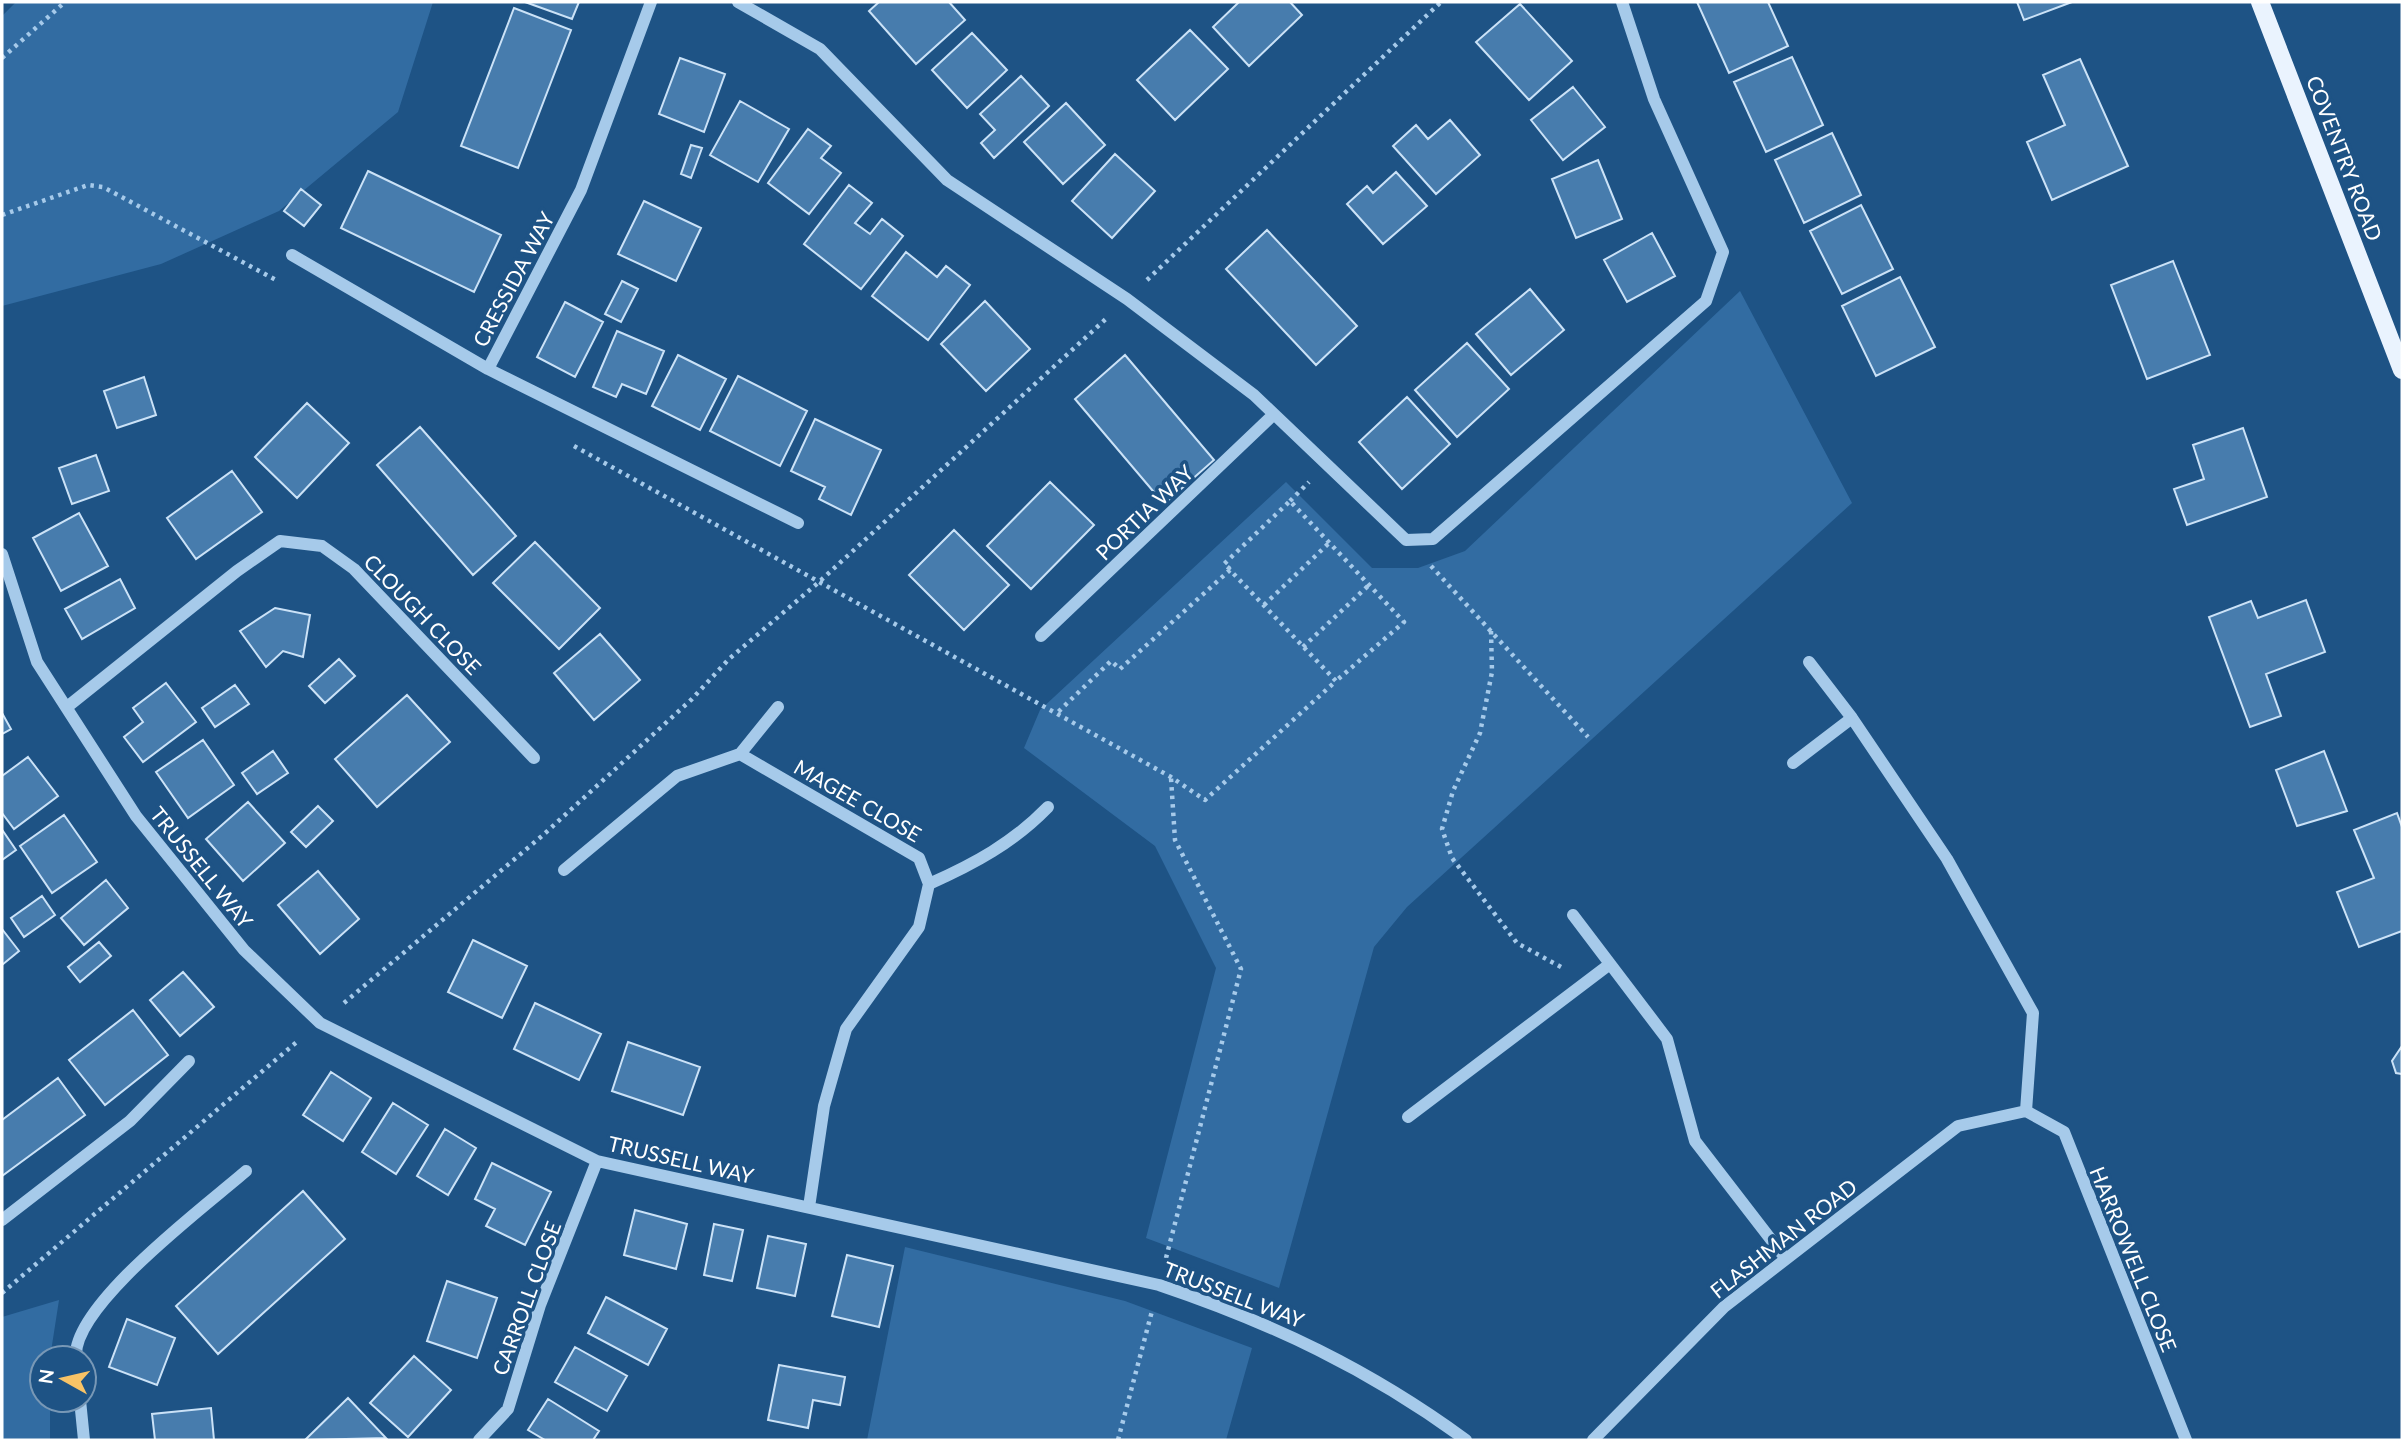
<svg xmlns="http://www.w3.org/2000/svg" width="2404" height="1442" font-family="Lato,sans-serif">
  <rect width="100%" height="100%" fill="#1e5385"/>
  <!-- green -->
  <path fill="#326ca2" d="M16,2H433L398,112L279,211L161,264L2,306V16Z
    M1740,291L1852,503L1407,907L1374,947L1279,1288L1146,1238L1216,968L1155,846L1024,748L1040,710L1286,482L1372,568H1418L1465,551Z
    M905,1247L1125,1301L1252,1348L1226,1440H867Z
    M59,1300L50,1358H42V1400H50V1440H2V1317Z"/>
  <!-- building -->
  <path fill="#477cad" stroke="#cbe2f7" stroke-width="2" d="M525,2H579L572,19Z
    M879,2H949L965,20L916,64L869,11Z
    M1239,2H1290L1302,15L1249,66L1213,27Z
    M1697,2H1768L1788,46L1729,73Z
    M2017,2H2072L2024,20Z
    M1520,4L1572,61L1529,100L1476,42Z
    M514,8L571,30L518,168L461,146Z
    M1190,30L1228,69L1175,120L1137,80Z
    M972,33L1007,70L967,108L932,70Z
    M1792,57L1823,125L1766,152L1734,82Z
    M680,58L725,74L704,132L659,114Z
    M2080,59L2128,166L2052,200L2027,142L2065,125L2043,75Z
    M1021,76L1049,106L994,158L981,143L995,130L980,114Z
    M1573,87L1605,127L1563,160L1531,120Z
    M740,101L789,129L758,182L710,155Z
    M1066,103L1105,145L1063,184L1024,142Z
    M1450,120L1480,155L1436,194L1393,146L1416,125L1428,139Z
    M808,129L831,146L821,158L841,173L809,214L768,183Z
    M1832,133L1861,195L1804,223L1775,160Z
    M691,145L702,148L691,178L681,174Z
    M1115,154L1155,191L1112,238L1072,201Z
    M1598,160L1622,219L1576,238L1552,179Z
    M368,171L501,235L474,292L341,228Z
    M1396,172L1427,206L1383,244L1347,204L1367,186L1373,193Z
    M849,185L872,203L855,223L870,234L882,219L903,236L861,289L804,244Z
    M301,189L321,205L304,226L284,211Z
    M644,201L701,228L676,281L618,254Z
    M1861,205L1893,269L1842,294L1810,231Z
    M1267,230L1357,326L1316,365L1226,269Z
    M1652,233L1675,276L1627,302L1604,260Z
    M906,252L937,277L946,266L970,285L928,340L872,296Z
    M2173,261L2210,355L2147,379L2111,285Z
    M1900,277L1935,347L1876,376L1842,306Z
    M622,281L638,289L621,322L605,314Z
    M1530,289L1564,330L1511,375L1476,334Z
    M985,301L1030,349L986,391L941,344Z
    M565,302L603,322L575,377L537,357Z
    M617,331L664,351L646,394L622,384L616,397L593,387Z
    M1467,343L1509,389L1457,437L1415,390Z
    M678,355L726,379L700,430L652,406Z
    M1125,355L1214,460L1164,504L1075,399Z
    M738,376L807,411L780,466L710,431Z
    M144,377L156,415L117,428L104,391Z
    M1407,397L1450,444L1402,489L1359,442Z
    M307,403L349,443L297,498L255,457Z
    M815,419L881,450L851,515L819,499L825,487L791,471Z
    M420,427L516,536L473,575L377,465Z
    M2243,428L2267,497L2187,525L2174,489L2204,479L2193,445Z
    M96,455L109,491L72,504L59,468Z
    M232,471L262,512L196,559L167,518Z
    M1050,482L1094,525L1031,589L987,546Z
    M79,513L108,566L61,591L33,538Z
    M954,530L1009,585L964,630L909,575Z
    M535,542L600,608L559,649L493,583Z
    M120,579L135,608L82,639L65,609Z
    M2306,600L2325,652L2266,674L2281,716L2250,727L2209,617L2251,601L2258,618Z
    M275,608L310,615L303,657L283,651L266,667L240,631Z
    M600,634L640,680L594,720L554,673Z
    M339,659L355,676L325,703L309,686Z
    M166,683L196,722L143,762L124,737L143,722L133,708Z
    M235,685L249,704L215,727L202,708Z
    M407,695L450,742L377,807L335,759Z
    M2,713L11,729L2,734Z
    M203,740L234,785L188,818L156,772Z
    M273,751L288,773L257,794L242,773Z
    M2324,751L2347,811L2297,826L2276,770Z
    M28,757L58,796L14,829L2,813V776Z
    M248,802L285,843L243,881L206,839Z
    M318,806L333,821L306,847L291,832Z
    M2397,813L2402,827V931L2359,947L2337,892L2374,878L2354,830Z
    M64,815L97,862L52,893L20,846Z
    M3,831L16,850L2,860V832Z
    M318,871L359,919L320,954L278,905Z
    M106,880L128,908L84,945L61,918Z
    M42,896L55,915L24,937L11,918Z
    M2,929L19,951L2,965Z
    M473,940L527,966L502,1018L448,992Z
    M99,942L111,956L80,982L68,967Z
    M183,972L214,1007L180,1036L150,1000Z
    M535,1003L601,1034L579,1080L514,1049Z
    M133,1010L168,1055L105,1105L69,1060Z
    M628,1042L700,1067L683,1115L612,1091Z
    M2402,1046V1074L2396,1073L2392,1061Z
    M331,1072L371,1098L343,1141L303,1115Z
    M58,1078L85,1115L2,1176V1120Z
    M393,1103L428,1125L396,1174L362,1152Z
    M445,1129L476,1148L448,1195L417,1176Z
    M492,1163L551,1192L525,1245L486,1226L495,1209L475,1199Z
    M303,1191L345,1239L218,1354L176,1306Z
    M635,1210L687,1224L676,1269L624,1255Z
    M714,1224L743,1230L732,1281L704,1275Z
    M768,1236L806,1244L795,1296L757,1288Z
    M847,1255L893,1266L879,1327L832,1316Z
    M447,1281L497,1298L477,1358L427,1341Z
    M606,1297L667,1329L648,1365L588,1333Z
    M127,1319L175,1338L157,1385L109,1367Z
    M575,1347L627,1376L607,1411L555,1382Z
    M414,1356L451,1390L408,1437L370,1403Z
    M779,1365L845,1377L840,1405L813,1400L808,1428L768,1420Z
    M348,1398L386,1438L305,1440Z
    M548,1399L599,1431L593,1440H545L528,1430Z
    M211,1408L214,1440H155L152,1414Z"/>
  <g fill="none" stroke-linecap="round" stroke-linejoin="round">
    <!-- path -->
    <path stroke="#a6caea" stroke-width="4.5" stroke-dasharray="3.5 5" stroke-linecap="butt" d="M2,58L65,2
      M2,215L88,185L103,187L276,280
      M1147,280L1441,2
      M574,446L1171,777L1205,800L1336,681L1230,570L1120,669L1111,661L1056,714
      M1290,501L1309,482
      M1431,566L1588,737
      M1230,569L1224,564L1290,501L1404,622L1336,681
      M1264,605L1329,543
      M1491,631L1492,672L1480,733L1453,791L1442,829L1452,858L1517,943L1561,967
      M1303,647L1369,585
      M344,1003L542,836L692,699L729,659L819,582L1108,317
      M1166,1258L1241,969L1175,840L1171,778
      M2,1293L299,1040
      M1118,1440L1152,1311"/>
    <!-- minor -->
    <path stroke="#a6caea" stroke-width="12" d="M651,2L581,190L488,369L798,523
      M738,2L820,49L947,180L1127,299L1254,395L1406,540L1433,539L1706,301L1723,252L1654,99L1622,2
      M292,255L488,369
      M2,554L37,662L136,816L244,950L320,1023L597,1161L1159,1285C1272,1323 1369,1369 1466,1440
      M1041,636L1273,415
      M1809,662L1852,718L1947,859L2033,1013L2026,1111
      M67,707L237,571L280,541L322,546L354,569L534,758
      M740,754L919,858L929,884L919,927L846,1029L824,1106L809,1207
      M1793,763L1852,718
      M564,870L677,776L740,754L778,707
      M929,884C974,864 1013,843 1048,807
      M1573,915L1667,1039L1695,1141L1786,1259
      M2026,1111L2064,1132L2186,1440
      M1408,1117L1610,964
      M2,1220L130,1121L189,1061
      M76,1358C71,1306 207,1205 246,1171
      M80,1400L84,1440
      M479,1440L508,1409L540,1305L597,1161
      M1593,1440L1724,1307L1958,1126L2026,1111"/>
    <!-- major -->
    <path stroke="#eaf3fe" stroke-width="18" d="M2260,2L2402,370"/>
  </g>
  <g text-anchor="middle" dominant-baseline="central" stroke-width="7" stroke-linejoin="round" paint-order="stroke">
    <!-- street labels -->
    <g font-size="21" fill="#fff" stroke="#1e5385">
      <text transform="translate(2345 158) rotate(69)">COVENTRY ROAD</text>
      <text transform="translate(513 279) rotate(-62)">CRESSIDA WAY</text>
      <text transform="translate(1144 512) rotate(-44)">PORTIA WAY</text>
      <text transform="translate(423 614) rotate(46)">CLOUGH CLOSE</text>
      <text transform="translate(858 800) rotate(30)">MAGEE CLOSE</text>
      <text transform="translate(202 867) rotate(51)">TRUSSELL WAY</text>
      <text transform="translate(681 1159) rotate(13)">TRUSSELL WAY</text>
      <text transform="translate(1783 1238) rotate(-38)">FLASHMAN ROAD</text>
      <text transform="translate(2134 1259) rotate(68)">HARROWELL CLOSE</text>
      <text transform="translate(1234 1294) rotate(21)">TRUSSELL WAY</text>
      <text transform="translate(526 1298) rotate(-70)">CARROLL CLOSE</text>
    </g>
  </g>
  <!-- border -->
  <rect width="2404" height="1442" fill="none" stroke="#ffffff" stroke-width="7"/>
  <!-- north arrow -->
  <g transform="translate(63 1379) rotate(278)"><circle r="33" fill="#1e5385" stroke="#7898b6" stroke-width="2"/>
  <path d="M0-5L12 26L0 18L-12 26Z" fill="#f8c366"/>
  <text y="-10" font-size="19" font-weight="bold" text-anchor="middle" fill="#ffffff">N</text>
  </g>
</svg>
